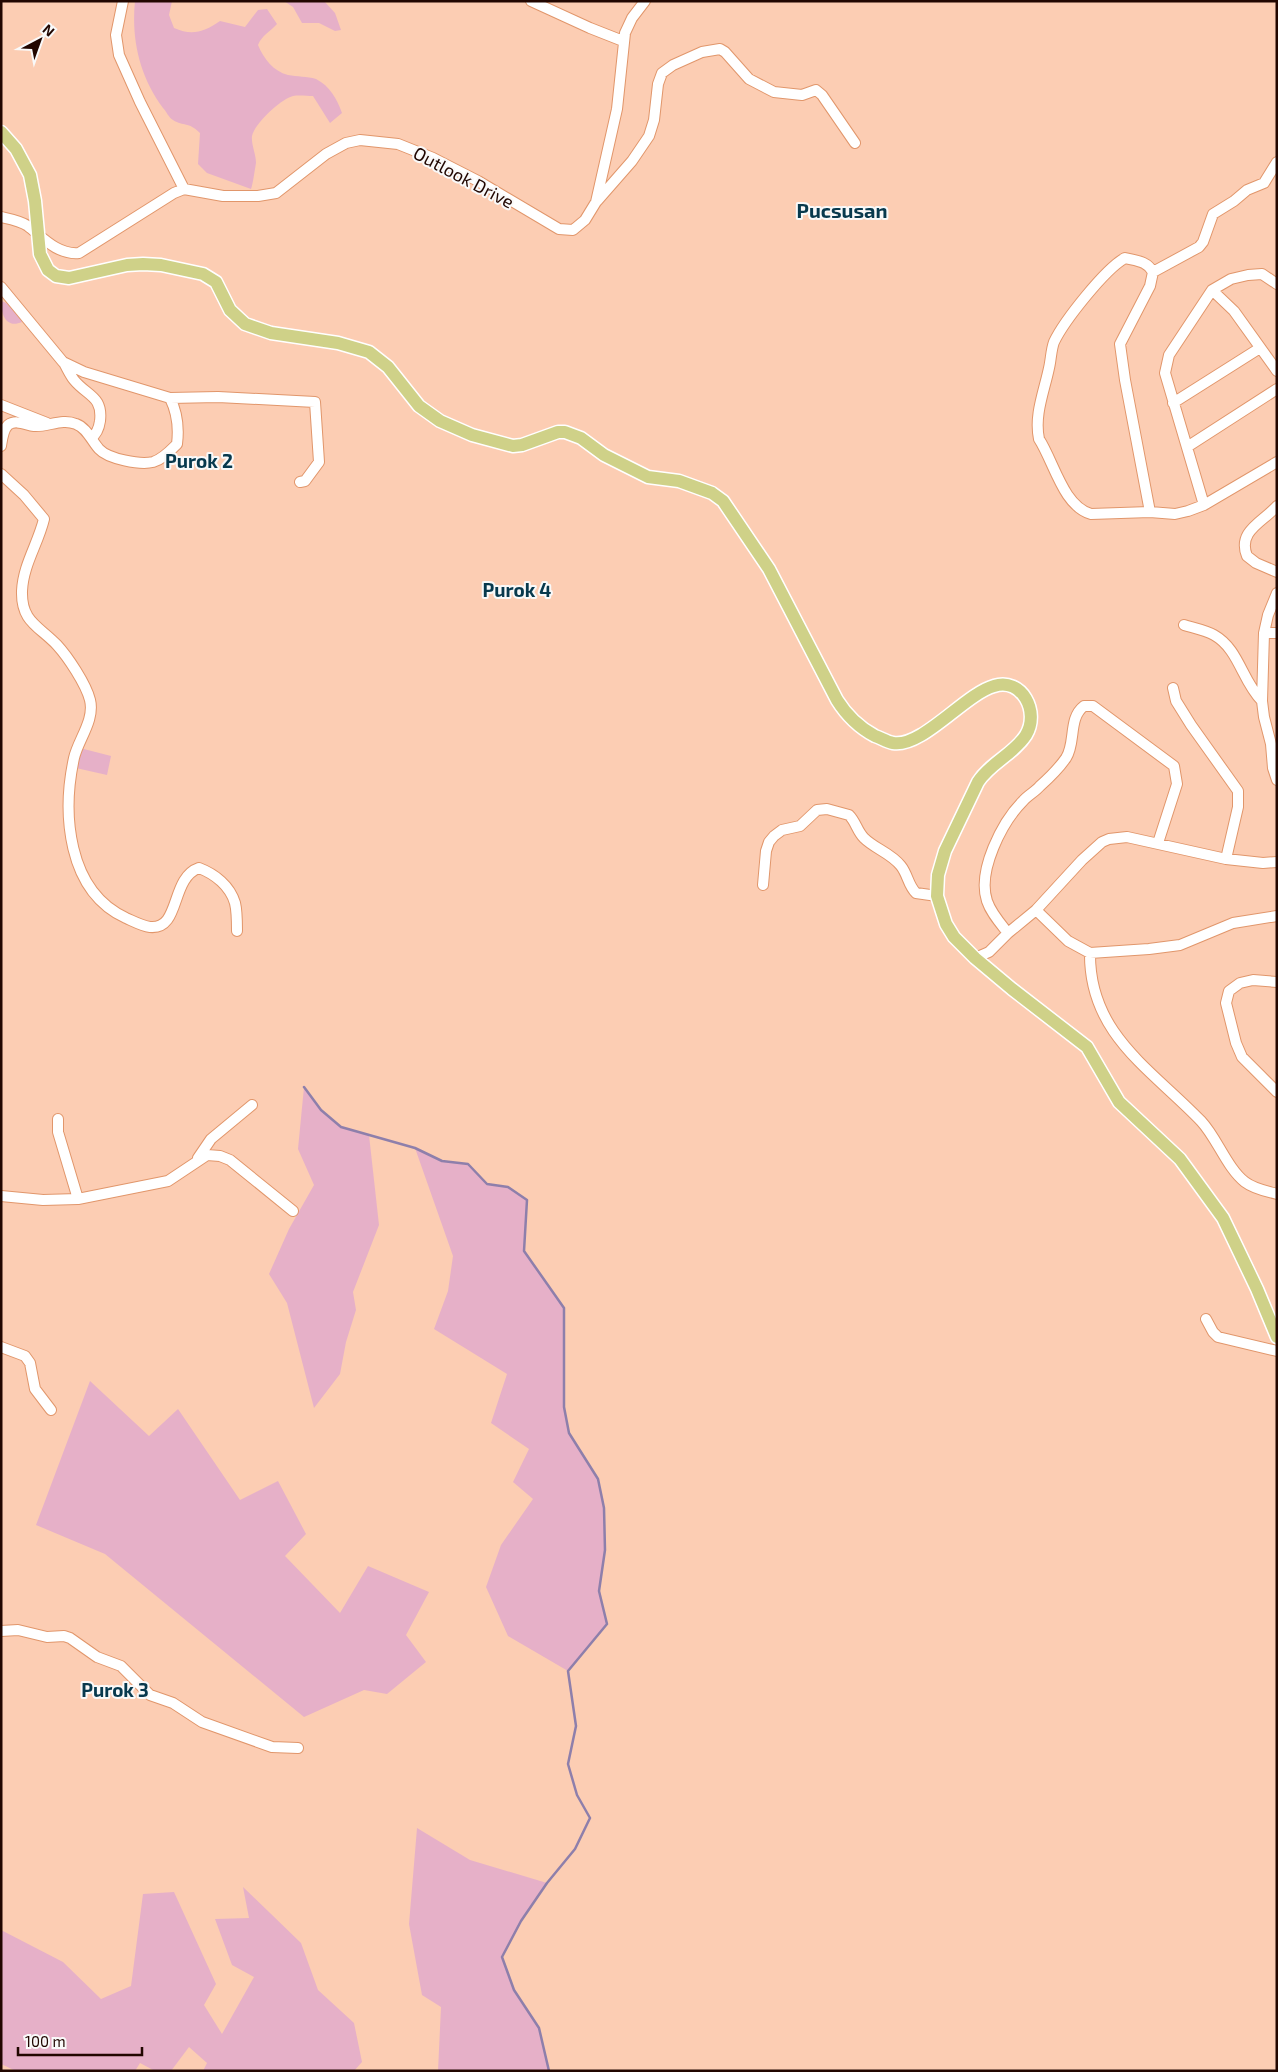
<svg xmlns="http://www.w3.org/2000/svg" width="1278" height="2072" font-family="'Exo 2',sans-serif">
  <rect width="100%" height="100%" fill="#fccdb3"/>
  <!-- green -->
  <path fill="#e6b0c8" d="M135,1H172L169,15L174,28C192,36 204,32 220,21L245,27L258,10L267,9L277,24C270,32 262,35 258,45C264,59 273,71 288,75C297,77 307,76 316,79C330,86 337,99 342,113L330,123L313,96C307,96 299,95 293,96C281,99 255,123 252,136C251,144 256,154 256,163C255,168 253,184 251,189L207,173L198,164L200,133C188,121 184,127 173,120C169,118 166,111 163,108C140,77 131,40 135,1Z
    M284,1H324L335,13L341,30L335,31L319,23H302L293,7Z
    M1,301C10,303 21,314 22,322C6,329 1,314 1,301Z
    M80,748L111,756L107,775L76,768Z
    M304,1087L321,1110L341,1127L369,1135L379,1225L353,1292L356,1310L346,1342L340,1374L314,1408L287,1303L269,1274L289,1229L314,1185L298,1149Z
    M415,1148L442,1161L468,1164L487,1184L508,1187L527,1200L524,1251L564,1308V1407L569,1433L598,1479L604,1508L605,1550L599,1591L607,1624L568,1671L508,1636L486,1587L501,1545L533,1499L513,1482L529,1449L491,1423L507,1374L434,1329L448,1291L453,1256Z
    M90,1381L149,1436L178,1409L240,1500L278,1481L306,1534L285,1556L340,1613L368,1566L429,1592L406,1635L426,1662L387,1694L364,1690L304,1717L105,1554L36,1525Z
    M417,1828L470,1860L547,1883L521,1921L502,1957L514,1990L539,2028L549,2071H438L441,2007L422,1995L409,1924Z
    M243,1887L301,1943L318,1990L354,2023L362,2062L354,2071H203L207,2063L189,2047L171,2071H155L140,2063L135,2071H16L1,2064V1930L63,1962L101,1999L131,1986L143,1894L174,1892L216,1984L204,2005L222,2034L254,1977L232,1965L215,1919L249,1918Z"/>
  <g fill="none" stroke-linecap="round" stroke-linejoin="round">
    <!-- stream -->
    <path stroke="#8e7fab" stroke-width="2.5" d="M304,1087L321,1110L341,1127L415,1148L442,1161L468,1164L487,1184L508,1187L527,1200L524,1251L564,1308V1407L569,1433L598,1479L604,1508L605,1550L599,1591L607,1624L568,1671L576,1726L568,1764L577,1795L590,1818L575,1849L547,1883L521,1921L502,1957L514,1990L539,2028L549,2071"/>
    <!-- minor casing -->
    <g stroke="#e1966b" stroke-width="12">
      <path id="minor" d="M123,1L116,35L119,55L140,102L184,189
        M531,1L590,28L623,41
        M597,201L632,161L649,136L654,120L658,84L662,73L673,65L702,52L720,49L725,52L749,79L774,92L802,95L816,90L822,95L855,143
        M1,217C10,219 21,221 28,226C43,238 58,255 79,253L174,193L184,189L223,196H258L276,193L326,154L346,143L360,140L398,144L433,158L478,181L559,229L573,230L585,220L596,202L617,109L625,33L632,18L645,1
        M1153,272L1199,247L1203,242L1213,214L1234,201L1247,190L1264,183L1277,162
        M1,287L63,362L84,372L170,398C177,412 179,428 177,444C170,451 163,459 153,462C140,465 108,459 99,449C91,440 87,428 76,424C62,418 48,427 34,426C26,425 16,419 8,425C3,430 2,439 1,446
        M1212,290L1234,311L1277,371
        M64,363C67,368 70,375 74,380C87,396 103,396 100,421C99,428 97,434 91,438
        M170,398L218,397L315,402L319,462L305,481L300,482
        M1173,403L1260,348
        M1,405L47,423
        M1187,447L1277,389
        M1,474L24,495L44,519C38,544 23,565 22,591C21,622 39,626 57,645C68,657 86,684 90,700C95,720 78,740 74,758C62,813 67,891 126,918C133,921 142,926 150,927C181,930 170,878 199,868C215,874 230,886 235,903C237,911 237,922 237,931
        M1204,505L1165,373L1169,355L1212,290L1231,279L1248,275L1262,274L1277,284
        M1277,506C1263,522 1237,531 1247,556L1256,563L1277,572
        M1150,512L1125,380L1120,344L1150,286L1153,272C1147,261 1137,261 1125,258C1105,269 1064,321 1054,342C1051,350 1051,360 1049,368C1044,392 1034,415 1039,439C1054,462 1063,506 1091,514L1150,512L1175,514L1188,511L1204,505L1277,462
        M1184,625C1194,628 1205,630 1214,635C1239,649 1242,681 1262,701
        M1264,633L1268,615L1277,593
        M1277,633H1264L1262,701L1264,717L1271,744L1273,768L1277,780
        M1173,688L1176,701L1191,725L1238,791V807L1226,859
        M763,885L766,851L769,842L774,836L782,830L800,826L817,810L827,809L849,815C856,822 857,831 864,838C875,849 891,853 901,866C908,875 908,885 916,893L937,896
        M1036,910L1068,941L1090,953L1149,949L1180,945L1233,923L1277,916
        M1008,933C1000,923 991,913 987,901C977,871 1002,822 1023,801C1028,795 1035,792 1040,786C1049,778 1059,768 1066,758C1076,743 1068,718 1084,706H1093L1174,766L1177,784L1158,843
        M1090,953C1089,1034 1151,1069 1201,1121C1217,1138 1227,1168 1245,1182C1254,1189 1266,1191 1277,1194
        M975,958L989,952L1008,933L1036,910L1082,860L1102,842L1109,839L1127,837L1226,859L1263,863L1277,862
        M1277,982L1253,980L1240,983L1229,991L1226,1003L1236,1043L1242,1057L1277,1092
        M58,1119V1132L78,1199
        M198,1158L211,1139L252,1105
        M1,1196L43,1200L78,1199L168,1181L207,1155L220,1156L230,1160L293,1211
        M1206,1319L1213,1332L1218,1337L1277,1351
        M1,1347L25,1356L30,1363L35,1389L51,1410
        M1,1631L18,1630L47,1637L64,1636L70,1638L97,1657L121,1666L150,1695L173,1703L202,1722L272,1747L298,1748"/>
    </g>
    <!-- major casing -->
    <g stroke="#fff" stroke-width="15">
      <path id="major" d="M1,132L16,149L30,175L35,201L40,254L48,270L56,276L69,278L127,265L143,264L161,265L203,274L216,282L230,310L245,324L271,333L338,343L369,352L388,367L419,406L440,421L472,435L513,446L522,445L558,432H565L581,438L604,455L648,477L679,481L712,493L723,501L769,569L837,700C847,716 858,727 875,736C881,738 887,742 893,743C922,748 965,694 994,686C1022,677 1040,712 1026,735C1014,754 990,763 978,782L945,851L938,875L937,896L946,924L954,937L975,958L1012,989L1087,1047L1119,1102L1180,1159L1223,1218L1257,1289L1277,1337"/>
    </g>
    <!-- minor -->
    <use href="#minor" stroke="#fff" stroke-width="10"/>
    <!-- major -->
    <use href="#major" stroke="#cfd188" stroke-width="12"/>
  </g>
  <g text-anchor="middle" dominant-baseline="central" stroke-width="4" stroke-linejoin="round" paint-order="stroke">
    <!-- street labels -->
    <g font-size="18" fill="#210600" stroke="#f9f9f9">
      <text transform="translate(464 177) rotate(28)">Outlook Drive</text>
    </g>
    <!-- neighbourhood labels -->
    <g font-size="19" font-weight="bold" fill="#08394d" stroke="#f9f9f9">
      <text x="199" y="460">Purok 2</text>
      <text x="517" y="589">Purok 4</text>
      <text x="115" y="1689">Purok 3</text>
    </g>
    <!-- quarter labels -->
    <g font-size="20" font-weight="bold" fill="#08394d" stroke="#f9f9f9">
      <text x="842" y="210">Pucsusan</text>
    </g>
  </g>
  <!-- border -->
  <rect width="1278" height="2072" fill="none" stroke="#210600" stroke-width="5"/>
  <!-- north arrow -->
  <g transform="translate(40 40) rotate(41)" stroke="#f9f9f9" stroke-width="4" paint-order="stroke">
  <path d="M0-4L9 19L0 12L-9 19Z" fill="#210600"/>
  <text y="-8" font-size="14" font-weight="bold" text-anchor="middle" fill="#210600">N</text>
  </g>
  <!-- scale -->
  <path d="M18 2047v8h124v-8" fill="none" stroke="#210600" stroke-width="2.5"/>
  <text x="25" y="2047" font-size="15" fill="#210600" stroke="#f9f9f9" stroke-width="4" paint-order="stroke">100 m</text>
</svg>
